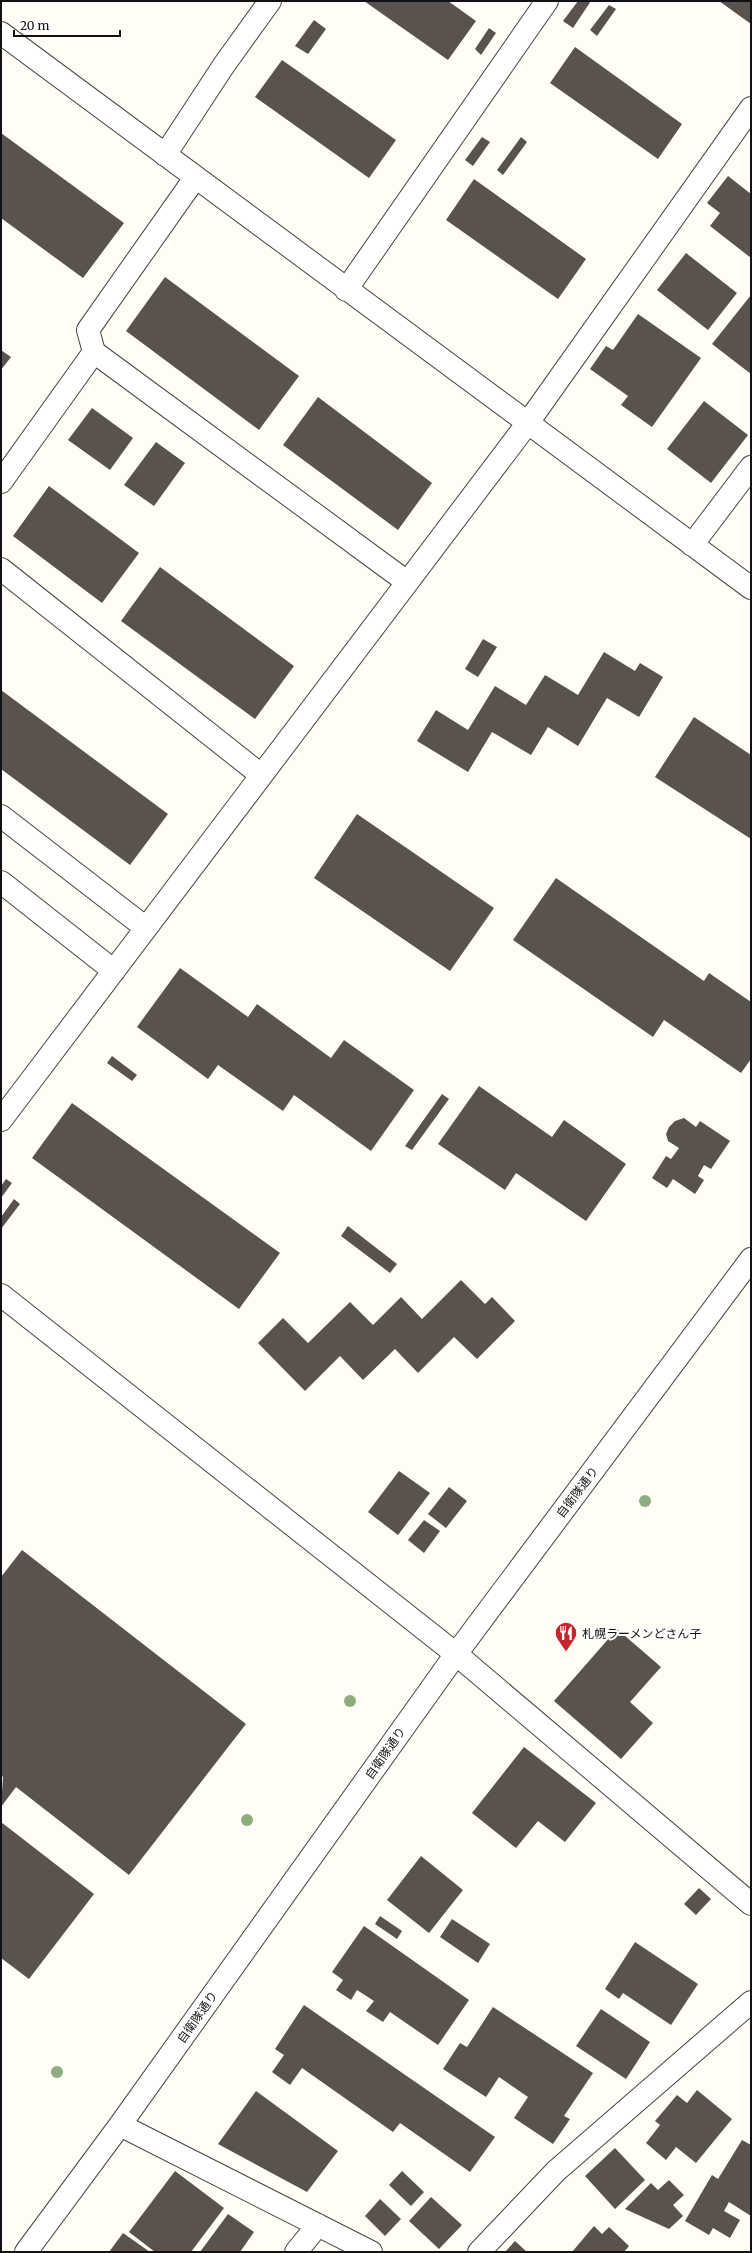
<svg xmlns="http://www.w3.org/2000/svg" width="752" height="2253" font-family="Merriweather,'Noto Sans JP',serif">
  <rect width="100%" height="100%" fill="#fffdf5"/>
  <!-- building -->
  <path fill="#5a524d" d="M364,1H448L476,21L448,60Z
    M578,1H591L573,28L563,21Z
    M719,1H751V24Z
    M609,5L616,9L597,36L590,30Z
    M314,20L326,29L308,54L295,46Z
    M489,28L496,33L481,55L475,49Z
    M575,47L682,124L658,159L550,83Z
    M282,60L396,140L369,178L255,97Z
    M1,133L124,223L83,278L1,218Z
    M482,137L490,142L473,166L465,160Z
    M521,137L527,142L503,175L497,170Z
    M728,176L751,194V258L710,226L720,213L707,203Z
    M474,179L586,259L558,299L446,220Z
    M686,253L737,293L708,330L657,290Z
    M165,277L299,376L259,430L126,331Z
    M751,295V374L712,344Z
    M638,314L701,358L652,427L621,405L628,396L590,369L606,346L613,350Z
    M1,350L11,357L1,370Z
    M318,397L432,483L398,530L283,445Z
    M704,401L748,435L711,483L667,449Z
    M92,408L133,438L110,470L68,440Z
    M156,442L185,463L154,506L124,485Z
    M49,486L139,553L102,603L13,536Z
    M160,567L294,666L255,719L121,621Z
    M483,639L497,647L478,677L465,669Z
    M604,652L635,671L640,663L663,677L639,717L607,698L578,746L548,727L531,755L492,732L468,772L417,741L436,710L468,730L495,686L526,705L545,675L578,695Z
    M1,690L168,814L130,865L1,769Z
    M694,717L751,755V839L655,777Z
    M357,814L494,908L450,971L314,878Z
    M556,878L704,981L709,973L751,1002V1059L741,1073L664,1020L653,1037L513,940Z
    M180,968L248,1017L257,1004L331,1058L344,1040L414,1090L371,1151L294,1095L283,1111L218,1065L208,1079L137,1027Z
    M112,1056L137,1075L132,1081L107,1063Z
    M479,1086L552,1137L564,1120L626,1164L586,1221L516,1173L505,1190L438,1144Z
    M442,1094L449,1099L412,1150L405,1146Z
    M72,1103L280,1253L239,1309L32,1158Z
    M684,1118L696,1127L700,1121L730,1141L711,1169L704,1165L698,1176L704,1180L695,1194L673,1179L667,1188L652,1178L666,1156L671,1159L679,1148L668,1141L666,1134L669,1127L675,1121Z
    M6,1179L12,1183L1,1198V1186Z
    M14,1199L20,1204L1,1229V1217Z
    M348,1226L397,1264L390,1273L341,1236Z
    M461,1280L485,1304L492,1297L515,1321L477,1359L454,1337L418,1373L395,1349L363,1380L340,1356L305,1391L258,1343L283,1318L308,1343L350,1302L373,1325L401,1297L422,1319Z
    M399,1471L430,1493L398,1535L368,1512Z
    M449,1487L467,1501L446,1528L428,1514Z
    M424,1520L440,1531L424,1553L408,1540Z
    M22,1550L246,1724L129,1875L16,1787L1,1807L3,1777L1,1775V1577Z
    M617,1629L661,1667L630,1702L653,1723L621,1759L554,1701Z
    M524,1747L596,1803L565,1842L538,1821L516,1848L472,1813Z
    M1,1822L94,1894L29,1979L1,1958Z
    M421,1856L463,1890L429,1933L387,1900Z
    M699,1888L711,1899L696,1915L684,1904Z
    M380,1916L402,1931L397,1939L375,1924Z
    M452,1919L490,1944L478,1963L440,1937Z
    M364,1926L469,2000L438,2045L390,2012L383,2022L366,2011L374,2001L357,1990L351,2000L336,1990L343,1980L332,1972Z
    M635,1942L698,1984L671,2025L623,1993L619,1999L605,1989Z
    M304,2005L495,2137L470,2172L400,2123L393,2132L302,2068L290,2085L272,2072L284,2055L275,2049Z
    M493,2007L593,2073L564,2116L570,2119L553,2144L514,2118L528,2097L499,2077L486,2097L443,2069L460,2043L467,2047Z
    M601,2009L650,2042L626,2079L576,2046Z
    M697,2090L732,2119L696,2163L676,2147L666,2160L646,2143L660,2125L655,2121L677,2095L687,2103Z
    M256,2091L338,2151L307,2192L218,2144Z
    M742,2140L751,2145V2216L729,2202L724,2211L740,2220L730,2238L713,2228L709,2235L685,2221L712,2175L718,2179Z
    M615,2148L645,2180L615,2209L585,2176Z
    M175,2171L224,2208L191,2252H155L129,2232Z
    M402,2171L424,2192L411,2206L389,2185Z
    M669,2180L684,2195L673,2205L683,2216L669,2229L625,2209L651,2183L658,2190Z
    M431,2197L462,2225L439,2249L409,2221Z
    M380,2199L401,2219L385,2236L365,2216Z
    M228,2214L254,2232L240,2252H200Z
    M594,2226L602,2234L609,2227L629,2246L624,2252H572Z
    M123,2233L150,2252H109Z
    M515,2241L527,2252H505Z"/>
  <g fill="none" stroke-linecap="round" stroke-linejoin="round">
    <!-- minor casing -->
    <g stroke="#444" stroke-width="24">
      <path id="minor" d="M1,33L751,588
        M165,155L224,65L270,1
        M346,290L547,1
        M94,352L407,582
        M1,482L94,352L88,330L195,178
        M692,545L751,467
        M1,569L261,775
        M1,816L146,928
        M1,882L114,971
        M1,1120L527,424L751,108
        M1,1295L456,1654L751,1904
        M120,2125L371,2252
        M26,2252L120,2125L456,1654L751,1259
        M296,2252L318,2225
        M479,2252L556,2171L751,2002"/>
    </g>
    <!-- minor -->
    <use href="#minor" stroke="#fff" stroke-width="22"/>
  </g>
  <!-- trees -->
  <g fill="#8dad7f">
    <circle cx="645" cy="1501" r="6"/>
    <circle cx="350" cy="1701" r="6"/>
    <circle cx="247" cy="1820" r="6"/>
    <circle cx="57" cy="2072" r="6"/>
  </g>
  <!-- icons -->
  <defs>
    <g id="restaurant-pin" transform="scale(1.15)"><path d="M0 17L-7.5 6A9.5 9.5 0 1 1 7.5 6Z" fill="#c4262e" stroke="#fff"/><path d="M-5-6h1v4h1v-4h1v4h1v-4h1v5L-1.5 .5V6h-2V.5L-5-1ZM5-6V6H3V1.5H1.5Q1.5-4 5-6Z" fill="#fff"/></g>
  </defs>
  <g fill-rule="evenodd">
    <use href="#restaurant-pin" x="566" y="1633"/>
  </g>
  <g text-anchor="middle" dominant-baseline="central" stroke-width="4" stroke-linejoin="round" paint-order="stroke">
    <!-- street labels -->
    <g font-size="12" fill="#111" stroke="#fff">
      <text transform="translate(577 1492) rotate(-53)">自衛隊通り</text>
      <text transform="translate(385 1753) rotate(-55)">自衛隊通り</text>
      <text transform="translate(197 2017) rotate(-55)">自衛隊通り</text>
    </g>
    <!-- poi labels -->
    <g font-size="12" fill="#111" stroke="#fff" text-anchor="start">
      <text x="582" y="1633">札幌ラーメンどさん子</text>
    </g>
  </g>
  <!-- border -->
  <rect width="752" height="2253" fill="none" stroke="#111111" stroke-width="4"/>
  <!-- scale -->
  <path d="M14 30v6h106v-6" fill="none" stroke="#111111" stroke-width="2"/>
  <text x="20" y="30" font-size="12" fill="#111111" stroke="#ffffff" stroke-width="3" paint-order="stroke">20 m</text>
</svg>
